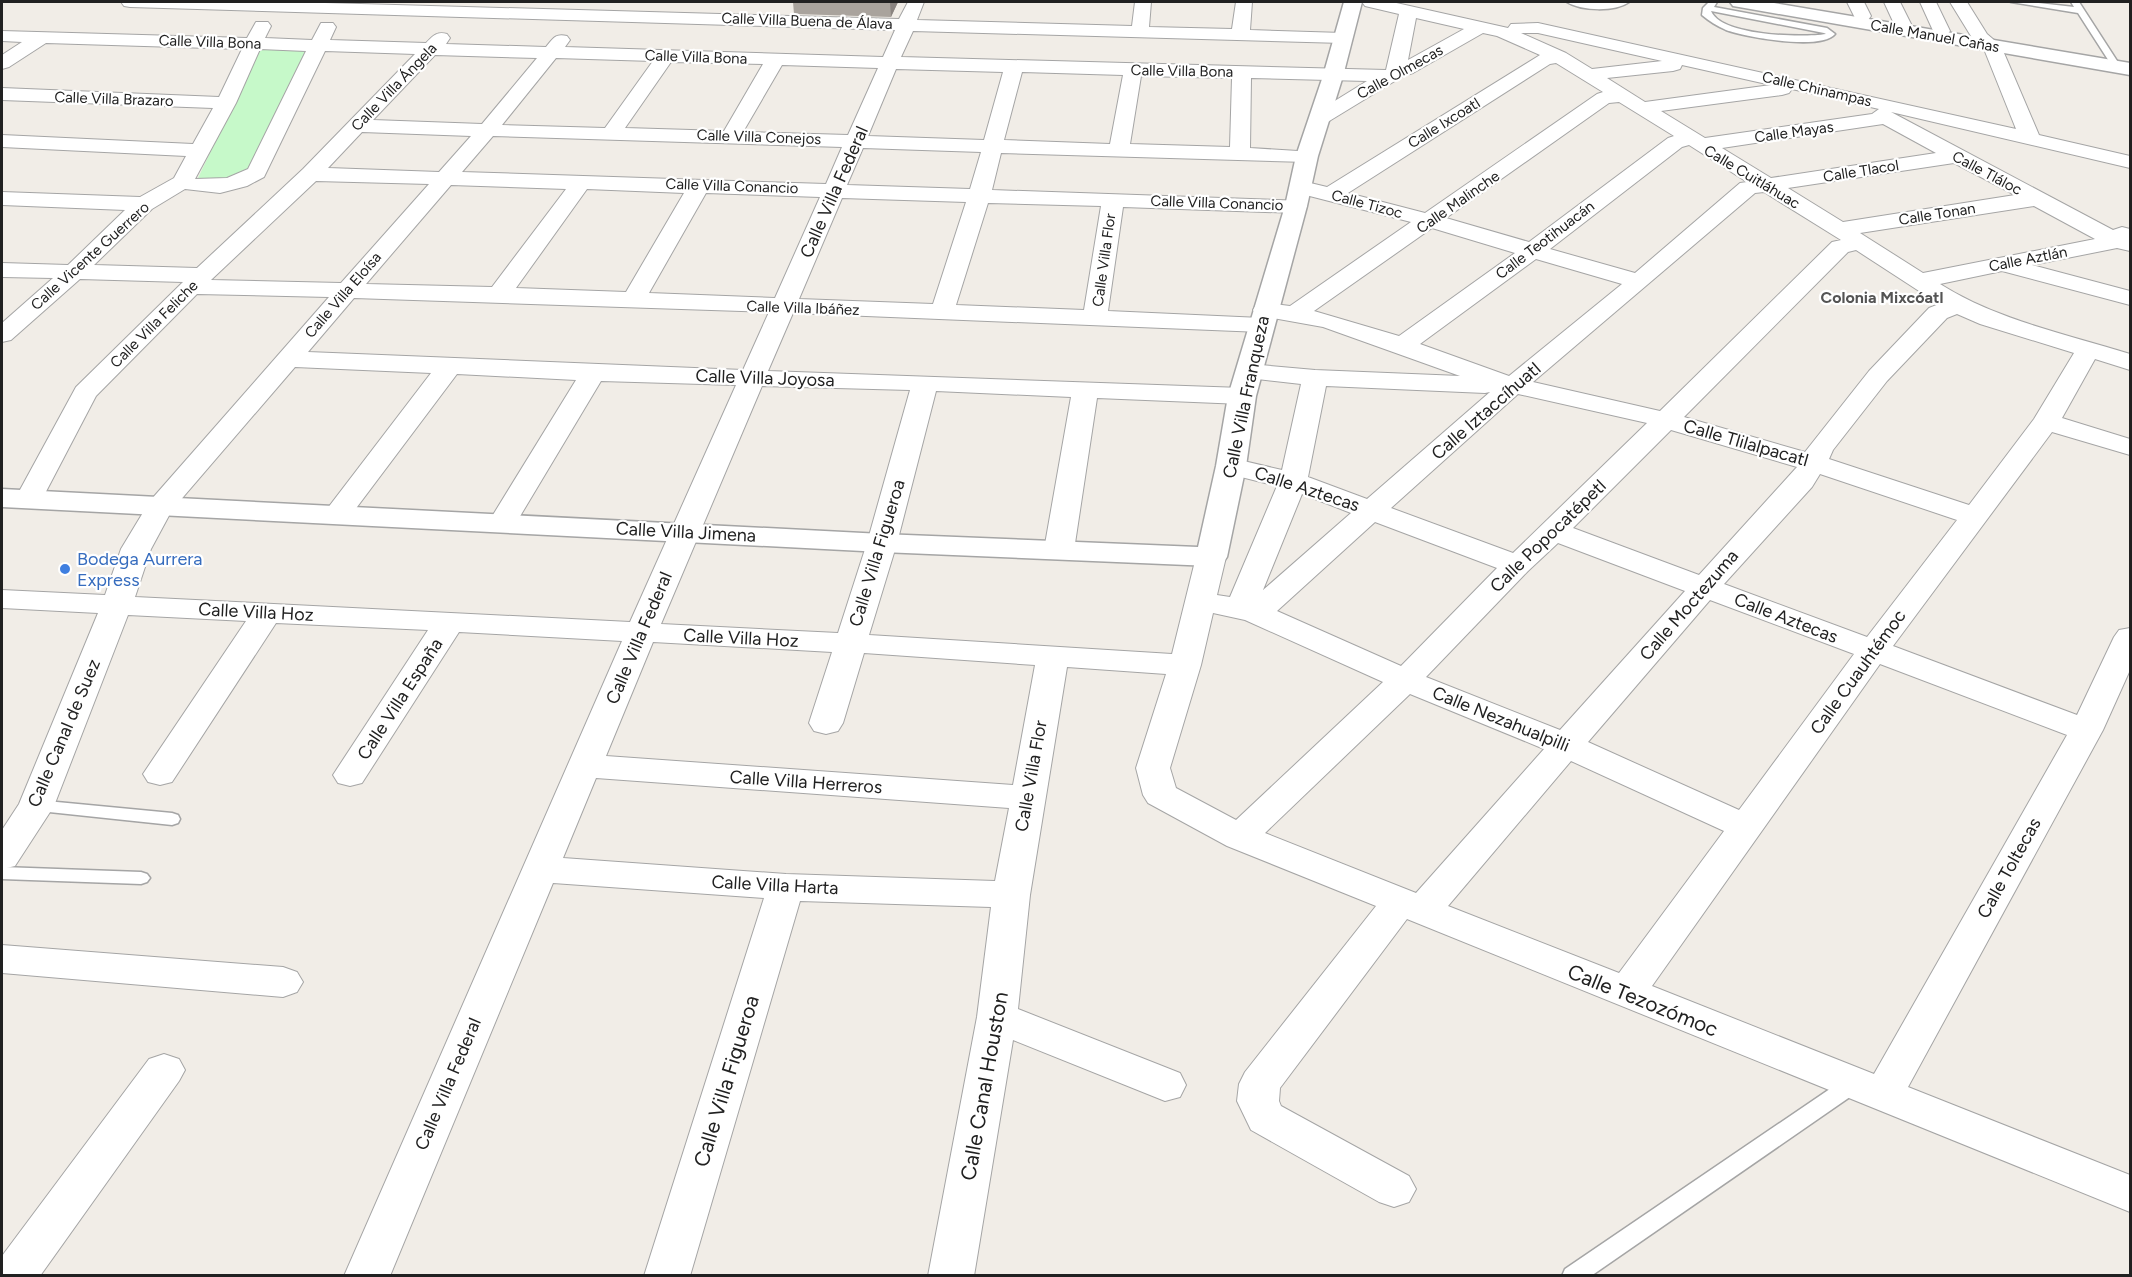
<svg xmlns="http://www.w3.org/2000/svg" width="2132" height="1277" font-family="Figtree,sans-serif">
  <rect width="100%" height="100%" fill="#f1ede7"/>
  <!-- park -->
  <path fill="#c6f9c9" d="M260,48L311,49L250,173L209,183L198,178Z"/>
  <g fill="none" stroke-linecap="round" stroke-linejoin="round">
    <!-- service casing -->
    <g stroke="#a5a5a5" stroke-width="3">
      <path id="service" d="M1567,2H1629C1615,12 1581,11 1567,2Z
        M1709,2H1717L1714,7L1827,28L1835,34C1821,51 1745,37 1726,30C1717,26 1709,21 1702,15L1703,8ZM1711,11L1824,33L1826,34C1802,38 1721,36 1711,11Z
        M2011,2H2030L2074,7L2071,2H2079L2121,67L2114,69L2078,13Z
        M36,800L172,813L178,815L180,819L178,823L172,825L30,810L28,806L30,802Z
        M2,867L141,872L147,874L150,878L147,882L141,884L2,879Z
        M1853,1076L1860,1078L1863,1084L1860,1090L1591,1276H1562L1565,1269L1846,1078Z"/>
    </g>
    <!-- minor casing -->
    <g stroke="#a5a5a5" stroke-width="2">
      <path id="minor" d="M121,2H290L899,19L908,2H924L917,20L1132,26L1135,2H1151L1149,27L1232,29L1236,2H1252L1250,30L1343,33L1349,34L1352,38L1349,42L1343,43L913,31L901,57L1386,70L1399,14L1365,6L1362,2H1392L1508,28L1511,24L1538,23L2016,129L1984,49L1974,41L1950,2H1967L1987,34L2001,46L2039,135L2130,156V168L1891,112L2113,230L2122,227L2130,229V251L2117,248L2032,265L2130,291V305L2002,271L1940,284C1997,320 2066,334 2130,354V370L2095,359L2062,418L2130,439V455L2052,432L1893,646L2077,715L2114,637L2119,630L2130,628V670L2103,730L1908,1087L2130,1175V1212L1407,919L1280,1088L1279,1101L1281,1106L1409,1176L1416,1189L1409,1202L1394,1207L1379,1202L1251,1130L1237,1101L1239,1084L1245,1072L1376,906L1227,846L1148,803L1143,795L1136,768L1166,674L1067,667L1030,895L1018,1009L1180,1073L1186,1085L1180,1097L1165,1101L1013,1040L974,1276H928L977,1017L991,907L800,901L690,1276H644L764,898L553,883L390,1276H344L622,641L459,632L362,783L350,786L338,783L333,775L428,630L276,623L172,782L160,785L148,782L143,774L246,621L128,615L54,806L15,866L2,869V830L19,804L98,613L2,608V590L105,595L121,549L150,501L329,297L197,294L96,396L39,505L29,508L19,505L15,499L76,387L183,282L80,279L11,340L2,342V323L53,278L2,277V263L68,265L125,210L2,205V192L140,197L174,178L186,156L2,147V135L193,144L213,108L2,100V88L219,97L242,49L46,43L9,67L2,69V55L22,42L2,41V31L247,38L256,22H268L271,26L265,38L312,40L321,23H333L336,27L330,40L426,43C433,36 437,31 447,34L450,38L446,44L546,47C553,38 556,33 567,36L570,40L565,47L883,57L895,30L130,7L124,6ZM1416,18L1464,29L1408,60ZM1483,33L1497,36L1540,55L1327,187L1302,181L1294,182L1291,187L1294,192L1411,222L1290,306L1265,303L1256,305L1253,310L1256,315L1323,327L1460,376L1315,370L1249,364L1240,367L1236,372L1240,377L1301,384L1282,470L1231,458L1221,460L1217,466L1221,472L1277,486L1230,597L1217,595L1226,557L1221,551L1211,548L1201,551L1196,557L1172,654L869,635L897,543L936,391L1071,397L1044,550L1049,556L1059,559L1069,556L1074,550L1097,398L1242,404L1251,402L1255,396L1251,390L1242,388L768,371L793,313L1261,332L1270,330L1273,325L1270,320L1261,318L1108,311L1123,207L1296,213L1304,211L1307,206L1304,201L992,190L1001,153L1307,162L1314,160L1317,156L1314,152L1250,148L1251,78L1367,81L1312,115L1309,119L1312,123H1326L1403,76L1413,73ZM1521,33H1538L1662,61L1592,69L1566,53ZM260,49L306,51L248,169L227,178L195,179L236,103ZM325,51L415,54L303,169L197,268L94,265L152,209L185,189L220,193L247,186L264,177ZM435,55L537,58L482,124L373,120ZM556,58L653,61L605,128L502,125ZM671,62L763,64L724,131L625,128ZM1556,63L1603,92L1597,94L1425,213L1348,193L1550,64ZM782,65L878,68L848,135L743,132ZM1682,65L1771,85L1645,102L1607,78L1673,71L1680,69ZM896,69L1003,72L984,140L868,136ZM1022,72L1123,75L1110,144L1004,140ZM1141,76L1232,78L1230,147L1130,144ZM1792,89L1879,109L1872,114L1705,138L1661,111L1782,95L1789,93ZM1619,102L1674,136L1668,138L1529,242L1446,218L1609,103ZM1883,124L1936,153L1771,178L1722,148ZM362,132L471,136L439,172L328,168ZM493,136L842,147L826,184L462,172ZM1689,145L1747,182L1740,183L1635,273L1550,249L1682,147ZM863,148L981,152L970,189L847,185ZM1954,163L2015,195L1843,222L1788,188ZM316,181L429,184L341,283L211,280ZM451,185L566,189L492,287L366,284ZM587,189L684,193L626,292L516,288ZM1764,192L1841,240L1832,242L1660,411L1533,382L1755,193ZM706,193L820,197L775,298L649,293ZM842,198L966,202L933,304L799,299ZM988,203L1101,206L1084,310L956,305ZM2034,206L2095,239L1923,273L1860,233ZM1432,228L1515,253L1399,336L1314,311ZM1856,250L1939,304L1929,308L1869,371L1805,452L1684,417L1848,252ZM1536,259L1622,284L1509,376L1420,344ZM354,298L769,312L743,370L308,352ZM1957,314L1980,324L2074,353L2034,419L1969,505L1829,459L1833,450L1887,381L1947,318ZM295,367L431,373L324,513L328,519L338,522L348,519L457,374L576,380L488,523L492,529L502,532L512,529L516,523L601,381L736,385L630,622L135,597L151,549L172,510ZM762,386L910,390L867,543L838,633L661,624ZM1326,386L1485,393L1490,392L1367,499L1308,477ZM1518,394L1647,423L1513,553L1391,508ZM1671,430L1797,467L1699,575L1573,528ZM1820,474L1957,520L1867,637L1724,584L1812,487ZM1302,494L1351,513L1263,590ZM1375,522L1497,568L1401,666L1277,611ZM1558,543L1685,591L1560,730L1426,677L1528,571ZM1710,600L1854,654L1739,810L1588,742ZM1213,613L1245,620L1383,682L1236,820L1176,788L1170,768L1201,665ZM653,642L832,652L809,723L814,731L826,734L838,731L843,723L864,653L1035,665L1013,785L606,756ZM1880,664L2067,735L1874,1074L1652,986ZM1410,694L1544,749L1416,893L1265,833ZM1571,761L1724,831L1619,973L1448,906ZM596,778L1009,808L995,881L786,874L563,858Z
        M1847,2H1864L1871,16L1868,20H1856Z
        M1884,2H1900L1911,24L1908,28H1896Z
        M1920,2H1936L1950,31L1947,35H1935Z
        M2,945L283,967L297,972L303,982L297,992L283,997L2,973Z
        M164,1054L179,1059L185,1070L179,1081L40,1276H2V1256L149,1059Z"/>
    </g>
    <!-- tertiary casing -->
    <g stroke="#a5a5a5" stroke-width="3">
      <path id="tertiary" d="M1344,2H1362L1343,76L1318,156L1307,206L1256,396L1246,466L1227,557L1222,564L1211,566L882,552L2,507V489L882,534L1198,547L1216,466L1228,396L1285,206L1296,156L1323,76Z
        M1730,2H1768L2130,63V75L1739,7L1733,6Z"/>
    </g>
    <!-- service -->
    <use href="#service" fill="#fff" fill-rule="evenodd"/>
    <!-- minor -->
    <use href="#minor" fill="#fff" fill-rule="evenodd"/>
    <!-- tertiary -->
    <use href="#tertiary" fill="#fff" fill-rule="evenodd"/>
  </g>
  <!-- wall -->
  <path fill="#a9a39d" d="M793,2H898L891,17L794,14Z"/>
  <!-- shaded-wall -->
  <path fill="#8a8480" d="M890,2H898L891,17Z"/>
  <!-- markers -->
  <circle fill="#3f7fe0" stroke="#fff" stroke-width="2" cx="65" cy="569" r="6"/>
  <g text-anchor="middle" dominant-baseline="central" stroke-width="4.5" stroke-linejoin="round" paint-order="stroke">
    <!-- far-street labels -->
    <g font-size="15" fill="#212121" stroke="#fff">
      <text transform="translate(807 21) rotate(2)">Calle Villa Buena de Álava</text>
      <text transform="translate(1935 36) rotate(10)">Calle Manuel Cañas</text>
      <text transform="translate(210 42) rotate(2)">Calle Villa Bona</text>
      <text transform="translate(696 57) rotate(2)">Calle Villa Bona</text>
      <text transform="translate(1182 71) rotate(1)">Calle Villa Bona</text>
      <text transform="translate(1400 72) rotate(-29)">Calle Olmecas</text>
      <text transform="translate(394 87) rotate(-46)">Calle Villa Ángela</text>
      <text transform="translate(1817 89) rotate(13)">Calle Chinampas</text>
      <text transform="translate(114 99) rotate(2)">Calle Villa Brazaro</text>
      <text transform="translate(1444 123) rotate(-32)">Calle Ixcoatl</text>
      <text transform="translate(1794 132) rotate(-8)">Calle Mayas</text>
      <text transform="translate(759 137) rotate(2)">Calle Villa Conejos</text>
      <text transform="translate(1861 171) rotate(-9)">Calle Tlacol</text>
      <text transform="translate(1987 173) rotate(28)">Calle Tláloc</text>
      <text transform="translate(1752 177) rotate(31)">Calle Cuitláhuac</text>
      <text transform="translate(732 186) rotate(2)">Calle Villa Conancio</text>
      <text transform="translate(1458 202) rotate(-35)">Calle Malinche</text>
      <text transform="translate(1217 203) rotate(2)">Calle Villa Conancio</text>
      <text transform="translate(1367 204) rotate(15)">Calle Tizoc</text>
      <text transform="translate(1937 214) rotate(-9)">Calle Tonan</text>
      <text transform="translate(1545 240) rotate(-37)">Calle Teotihuacán</text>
      <text transform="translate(90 256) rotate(-42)">Calle Vicente Guerrero</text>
      <text transform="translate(2028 259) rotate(-11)">Calle Aztlán</text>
      <text transform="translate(1104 260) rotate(-82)">Calle Villa Flor</text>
      <text transform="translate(343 295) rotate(-49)">Calle Villa Eloísa</text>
      <text transform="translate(803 308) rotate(2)">Calle Villa Ibáñez</text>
      <text transform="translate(154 324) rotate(-45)">Calle Villa Feliche</text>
    </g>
    <!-- far-neighbourhood labels -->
    <g font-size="16" font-weight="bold" fill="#545454" stroke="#fff">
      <text x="1882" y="297">Colonia Mixcóatl</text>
    </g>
    <!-- street labels -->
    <g font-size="18" fill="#212121" stroke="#fff">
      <text transform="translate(834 192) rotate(-66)">Calle Villa Federal</text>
      <text transform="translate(765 378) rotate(2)">Calle Villa Joyosa</text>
      <text transform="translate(1246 397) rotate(-78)">Calle Villa Franqueza</text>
      <text transform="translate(1486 411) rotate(-41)">Calle Iztaccíhuatl</text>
      <text transform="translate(1746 443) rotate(16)">Calle Tlilalpacatl</text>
      <text transform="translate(1307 489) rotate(18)">Calle Aztecas</text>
      <text transform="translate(686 532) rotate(3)">Calle Villa Jimena</text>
      <text transform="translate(1548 536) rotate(-44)">Calle Popocatépetl</text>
      <text transform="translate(877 553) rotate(-73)">Calle Villa Figueroa</text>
      <text transform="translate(1689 605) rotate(-49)">Calle Moctezuma</text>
      <text transform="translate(256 612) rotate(3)">Calle Villa Hoz</text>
      <text transform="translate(1786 618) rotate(21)">Calle Aztecas</text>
      <text transform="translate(639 638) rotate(-67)">Calle Villa Federal</text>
      <text transform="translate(741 638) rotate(3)">Calle Villa Hoz</text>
      <text transform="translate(1858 672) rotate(-54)">Calle Cuauhtémoc</text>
      <text transform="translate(400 699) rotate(-57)">Calle Villa España</text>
      <text transform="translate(1501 719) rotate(22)">Calle Nezahualpilli</text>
      <text transform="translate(64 733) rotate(-67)">Calle Canal de Suez</text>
      <text transform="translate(1031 776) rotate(-80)">Calle Villa Flor</text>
      <text transform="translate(806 782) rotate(4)">Calle Villa Herreros</text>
      <text transform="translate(2009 868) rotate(-61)">Calle Toltecas</text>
      <text transform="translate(775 885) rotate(3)">Calle Villa Harta</text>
      <text transform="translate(448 1084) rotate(-67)">Calle Villa Federal</text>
    </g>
    <!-- shop labels -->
    <g font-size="18" fill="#366cbe" stroke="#fff" text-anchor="start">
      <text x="77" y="559">Bodega Aurrera<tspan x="77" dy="21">Express</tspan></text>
    </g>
    <!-- near-street labels -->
    <g font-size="21" fill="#212121" stroke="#fff">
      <text transform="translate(1643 1000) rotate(22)">Calle Tezozómoc</text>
      <text transform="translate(726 1081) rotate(-73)">Calle Villa Figueroa</text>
      <text transform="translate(984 1086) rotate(-80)">Calle Canal Houston</text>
    </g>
  </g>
  <!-- border -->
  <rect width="2132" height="1277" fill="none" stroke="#212121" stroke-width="6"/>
</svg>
